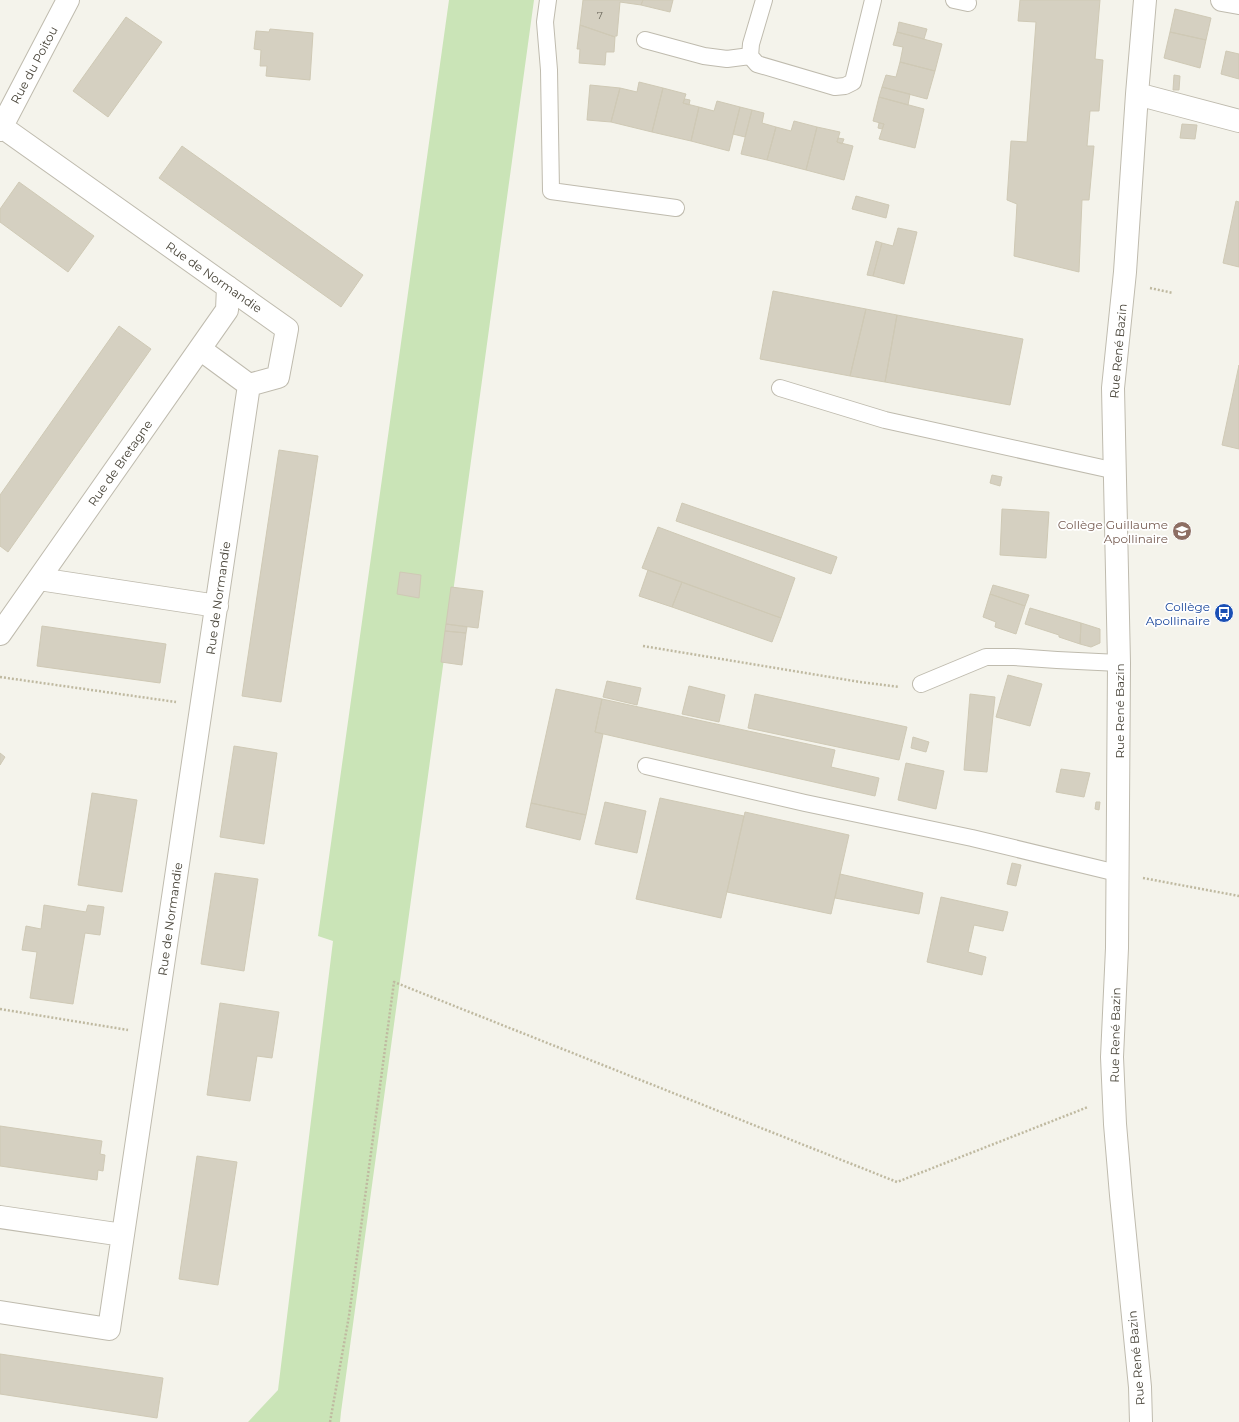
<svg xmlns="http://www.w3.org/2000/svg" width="1239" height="1422" font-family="Montserrat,sans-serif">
  <rect width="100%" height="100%" fill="#f4f3eb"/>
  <!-- green -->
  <path fill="#cae4b7" d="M449,0H534L341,1412L340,1422H248L278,1390L333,941L318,936Z"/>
  <!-- building -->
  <path fill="#d5d0c1" stroke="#cfc9b5" d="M583,0H643L641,5L620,2L617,36H615V37L580,25Z
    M643,0H673L670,12L641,5Z
    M1020,0H1100L1095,59L1103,60L1099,111H1090L1087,146H1094L1089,200H1082L1079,272L1014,256L1017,204L1007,200L1011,141L1027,142L1036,22L1018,21Z
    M1175,9L1211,18L1206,40L1170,32Z
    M126,17L162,42L108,117L73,91Z
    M899,22L927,29L924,39L897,32Z
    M580,25L615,37L614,52H606L605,65L579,63L580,49H577Z
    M270,29L313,33L310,80L266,76L267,66H260L261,50L254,49L256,31L269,32Z
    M897,32L942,44L935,71L900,62L903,47L893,45Z
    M1170,32L1206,40L1200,68L1164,58Z
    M1226,51L1239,54V79L1221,74Z
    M900,62L935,71L927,99L882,87L886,75L896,77Z
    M1174,75L1180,76L1179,90H1173Z
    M639,82L663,88L652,132L611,122L620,88L637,92Z
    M590,85L620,88L611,122L587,120Z
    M882,87L910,94L908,105L879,97Z
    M663,88L686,94L683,103L699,107L691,141L652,132Z
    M879,97L924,109L915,148L879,139L884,124L873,121Z
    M685,99L690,100L689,105L683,103Z
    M717,101L740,107L729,151L691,141L699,107L714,111Z
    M740,107L752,110L745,137L733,134Z
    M752,110L764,113L762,123L776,127L767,160L741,154Z
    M794,121L817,127L806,170L767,160L776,127L791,131Z
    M879,123L884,124L882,129L878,128Z
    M1182,124L1197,125L1195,139L1180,138Z
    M817,127L840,132L837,142L853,146L844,180L806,170Z
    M838,138L844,139L842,144L837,142Z
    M182,146L363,275L341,307L159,178Z
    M19,182L94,236L68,272L0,222V209Z
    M856,196L889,205L886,218L852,209Z
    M1236,201L1239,202V267L1223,263Z
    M898,228L917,232L904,284L873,276L882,243L893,246Z
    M876,241L882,243L873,276L867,275Z
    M773,291L866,309L850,376L760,359Z
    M866,309L897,315L885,382L850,376Z
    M897,315L1023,339L1010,405L885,382Z
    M119,326L151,349L8,552L0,546V495Z
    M1239,365V449L1222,445Z
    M279,450L318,456L281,702L242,696Z
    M992,475L1002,477L1000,486L990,483Z
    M682,503L837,557L831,574L676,521Z
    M1002,509L1049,512L1046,558L1000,555Z
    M658,527L795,578L781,618L642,568Z
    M648,570L682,582L672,607L639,596Z
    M400,572L421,575L419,598L397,594Z
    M682,582L781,618L772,642L672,607Z
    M993,585L1029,595L1025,606L990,594Z
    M451,587L483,591L478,628L446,624Z
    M990,594L1025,606L1016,634L995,627L996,622L983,617Z
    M1030,608L1081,623L1080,644L1059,637V635L1025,624Z
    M1081,623L1100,629V643L1091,647L1080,644Z
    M446,624L467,627L466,633L445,631Z
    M42,626L166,644L160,683L37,666Z
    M445,631L466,633L462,665L441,662Z
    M1008,675L1042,684L1030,726L996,717Z
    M607,681L641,688L637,705L603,697Z
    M689,686L725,695L719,722L682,714Z
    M556,689L602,699L595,732L603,734L586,815L531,803Z
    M755,694L907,727L899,760L748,728Z
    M970,694L995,697L987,772L964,770Z
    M602,699L835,750L831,767L879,778L875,796L595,732Z
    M913,737L929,742L926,752L911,748Z
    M234,746L277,753L264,844L220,837Z
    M0,753L5,757L0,765Z
    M906,763L944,771L936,809L898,800Z
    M1061,769L1090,773L1084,797L1056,792Z
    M92,793L137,800L122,892L78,885Z
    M660,798L744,816L721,918L636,899Z
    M605,802L646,811L637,853L595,844Z
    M1096,802H1100L1099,810L1095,809Z
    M531,803L586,815L580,840L526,827Z
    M745,812L849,835L831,914L727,892Z
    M1012,863L1021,865L1016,886L1007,884Z
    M215,873L258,879L244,971L201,964Z
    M840,874L923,893L919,914L835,898Z
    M941,897L1008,912L1003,931L974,925L968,952L986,957L982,975L927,962Z
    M44,905L86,912L88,905L104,907L100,935L85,933L73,1004L30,998L37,952L22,950L26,926L41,929Z
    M220,1003L279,1012L272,1058L257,1056L250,1101L207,1095Z
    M0,1126L102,1141L100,1154L105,1155L103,1171L98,1170L97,1180L0,1166Z
    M197,1156L237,1162L218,1285L179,1279Z
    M0,1354L163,1378L157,1418L0,1394Z"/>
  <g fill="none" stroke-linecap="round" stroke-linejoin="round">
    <!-- service casing -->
    <g stroke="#bfbbae" stroke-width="18">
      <path id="service" d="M548,0L545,22L549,70L551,191L676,208
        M764,0L751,44L750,56L757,64L835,87L845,86L853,82L873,0
        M954,0L968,3
        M645,40L704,56L727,59L750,56
        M780,388L885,420L1116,471
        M921,684L986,657H1014L1057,660L1119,663
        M646,766L805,803L972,838L1117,873"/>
    </g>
    <!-- minor casing -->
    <g stroke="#bfbbae" stroke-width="24">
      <path id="minor" d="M1222,0L1239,3
        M1137,94L1239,121
        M0,130L68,0
        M200,349L249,385
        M39,579L217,606
        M0,634L227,310L228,287
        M0,1217L123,1235
        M0,1312L109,1329L249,385L278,377L287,329L2,127
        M1141,1422L1140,1387L1121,1195L1115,1124L1112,1057L1117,948L1119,663L1113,388L1125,272L1137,94L1145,0"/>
    </g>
    <!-- path -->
    <path stroke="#bfb9a0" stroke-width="2.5" stroke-dasharray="2 2" stroke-linecap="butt" d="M1150,288L1173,293
      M643,646L860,682L899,687
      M0,677L176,702
      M1143,878L1239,896
      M0,1009L128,1030
      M330,1422L349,1316L394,982L897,1182L1088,1107"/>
    <!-- service -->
    <use href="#service" stroke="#fff" stroke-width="16"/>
    <!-- minor -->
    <use href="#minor" stroke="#fff" stroke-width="22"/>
  </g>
  <!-- icons -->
  <defs>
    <g id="school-disc" transform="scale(1)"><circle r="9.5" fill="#8d6e63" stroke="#fff"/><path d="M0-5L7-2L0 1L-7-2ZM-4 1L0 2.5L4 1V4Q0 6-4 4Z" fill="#fff"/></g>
    <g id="bus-disc" transform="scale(1)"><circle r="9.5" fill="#1a4fb4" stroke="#fff"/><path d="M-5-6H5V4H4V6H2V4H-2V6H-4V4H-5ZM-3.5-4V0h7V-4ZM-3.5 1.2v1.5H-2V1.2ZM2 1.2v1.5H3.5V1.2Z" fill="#fff"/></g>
  </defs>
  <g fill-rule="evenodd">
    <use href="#school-disc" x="1182" y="531"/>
    <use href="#bus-disc" x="1224" y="613"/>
  </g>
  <g text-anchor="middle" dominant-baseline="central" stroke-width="3.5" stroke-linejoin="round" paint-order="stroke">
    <!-- number labels -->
    <g font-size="10" fill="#6b675b">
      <text x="600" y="15">7</text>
    </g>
    <!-- street labels -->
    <g font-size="12" fill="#484439" stroke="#fff">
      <text transform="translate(34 65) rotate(-62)">Rue du Poitou</text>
      <text transform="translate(214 277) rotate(35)">Rue de Normandie</text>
      <text transform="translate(1118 351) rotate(-85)">Rue René Bazin</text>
      <text transform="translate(120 463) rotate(-55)">Rue de Bretagne</text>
      <text transform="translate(218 598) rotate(-82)">Rue de Normandie</text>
      <text transform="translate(1119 711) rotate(-90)">Rue René Bazin</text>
      <text transform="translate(170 919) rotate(-82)">Rue de Normandie</text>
      <text transform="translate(1115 1035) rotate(-89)">Rue René Bazin</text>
      <text transform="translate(1136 1358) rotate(-95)">Rue René Bazin</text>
    </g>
    <!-- education labels -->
    <g font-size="12" fill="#785e54" stroke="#fff" text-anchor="end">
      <text x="1168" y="524">Collège Guillaume<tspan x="1168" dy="14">Apollinaire</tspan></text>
    </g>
    <!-- transit labels -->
    <g font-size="12" fill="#164399" stroke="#fff" text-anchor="end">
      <text x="1210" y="606">Collège<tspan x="1210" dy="14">Apollinaire</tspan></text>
    </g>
  </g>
</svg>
